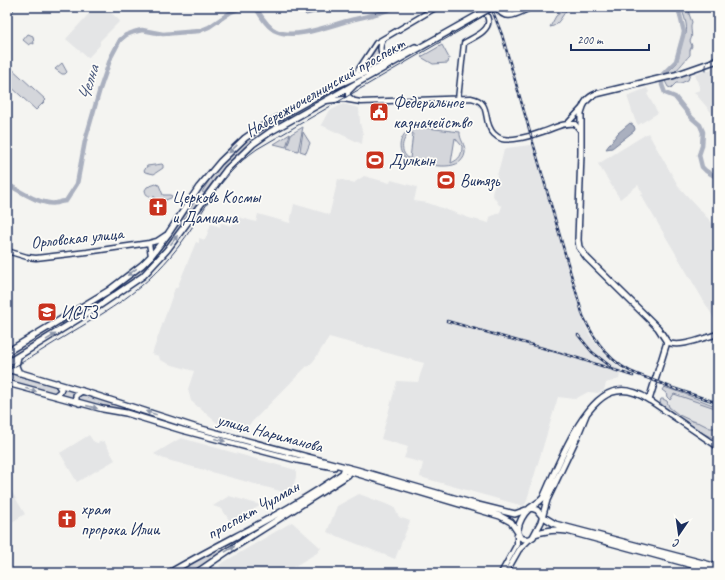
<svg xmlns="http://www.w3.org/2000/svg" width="725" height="580" font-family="Caveat,sans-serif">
  <rect width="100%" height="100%" fill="#f4f4f1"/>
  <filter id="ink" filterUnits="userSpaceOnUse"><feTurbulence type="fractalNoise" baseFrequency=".025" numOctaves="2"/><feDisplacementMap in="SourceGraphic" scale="8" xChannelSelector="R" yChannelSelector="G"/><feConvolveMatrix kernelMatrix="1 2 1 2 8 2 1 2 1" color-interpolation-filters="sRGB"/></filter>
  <g filter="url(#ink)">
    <!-- built -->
    <path fill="#e4e5e6" d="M95,7H105L120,21L100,41V45L88,58L66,39Z
      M718,63V123L711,112L694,92L700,90L695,74L710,70Z
      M647,88L649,92L647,94L658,113L638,125L635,120L627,96Z
      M343,104L359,108L360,123L363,134L362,144L321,125L328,112Z
      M648,133L679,187L714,225H718V325L641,195L643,194L638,185L620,199L598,164Z
      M530,145H532L582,318L589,334L596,344L612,362L621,369L619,379L606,383L604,390L598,393L588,392L575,399L558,397L526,503L523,506L420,477L423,463L404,458L408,447L381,439L397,381L418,382L424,363L329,337L315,359L308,367L307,366L247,427L230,429L216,422L191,401L188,389L194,371L169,364L160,360L159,356L152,354L161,328L175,288H177L196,242L199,243V238L205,240L211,224L220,227L221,223L232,226L236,217H238L256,222L258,214L290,223L294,204L328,214L329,216L338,179L355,183V182L364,176L390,183L391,180L417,187L414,201L428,203L469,218L489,223L490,217L500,212L502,206L499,205L492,194L504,150L507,148Z
      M671,392L718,409V438L698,428L668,409V406Z
      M89,435L93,441L97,443L104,441L115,460L77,482L60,453Z
      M181,438L296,470V477L291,494L164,459L154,454Z
      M7,484L25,514L7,525Z
      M359,494L394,507L399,517L410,521L395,559L327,532L337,506Z
      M229,496L261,505L231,523L222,509L213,506Z
      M292,522L321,548L317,553L283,573H222L223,571L219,565Z"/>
    <!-- green -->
    <path fill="#d4d6db" stroke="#78829c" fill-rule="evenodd" d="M299,7H350L336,8L306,15Z
      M681,7H689L690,10L689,14L692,22C689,29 694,35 690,41L692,46L690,50V55C683,62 677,72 668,76L666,75L667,73L677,63L684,36L686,34C688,25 684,16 681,7Z
      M564,10L566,11C561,17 558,26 550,27L556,16Z
      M28,34L33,36L34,44L32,43L29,45L23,40Z
      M379,44V48L381,56L389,60L361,72Z
      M442,45L449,58L448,63L433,64L421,57Z
      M62,63L67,72L65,74H62L55,69Z
      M9,66L46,100L36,110L7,83V68Z
      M380,68L249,145L221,171L204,193L202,192L213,174L222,163L248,139L334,89Z
      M684,74H690L688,80L681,83H676L671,88L668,87L665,81L675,79Z
      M411,126L460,132C459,139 466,145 465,153C461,175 423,163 409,161C396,153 398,137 410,129ZM411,133H413L410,159C399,153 401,138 411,133ZM455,138L462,146C462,155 460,159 451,163Z
      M303,127L298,151L287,148L291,134Z
      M303,132L310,143L306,153L300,151Z
      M290,134L286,147L274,144Z
      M162,164L163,165V168L154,174L145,172L144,171L147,166Z
      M156,184L159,185L163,195H170L172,196L171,198L160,202L156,200L155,197C150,196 146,197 145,190L147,187Z
      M195,201L197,203L183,221L182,227L172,241L143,273L133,281L72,320V318L118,287L150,261L165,244Z
      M69,320V322L7,361V355L58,325Z
      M7,373L58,386V392L54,393L7,380Z
      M61,386L77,391L74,395V400L59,396Z
      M664,387L685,394L718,407V409L674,394L670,400L667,397L666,393L662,390Z
      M80,394L123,406L182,426L180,428L78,400L77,395Z
      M661,399H663L667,401L669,407L679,415L692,421L700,423L710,428H718V439C703,437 676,415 663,406L660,402Z
      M252,529H255V532L223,551L191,573H174Z"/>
    <!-- water -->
    <path fill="#aab0bf" stroke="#717c98" d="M630,123L634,126L635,129L634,131L612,148L606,149L618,133Z"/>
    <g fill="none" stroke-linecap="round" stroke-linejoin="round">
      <!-- river -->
      <path stroke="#aab0bf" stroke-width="4.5" d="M251,7L256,8C261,16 267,27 276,31C295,40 331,25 351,20C367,16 381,14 395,7
        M678,7L684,32L676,61L662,75V85L665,93L675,97L692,118L700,125L703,132L702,146L699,155L702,167L706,171L718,178
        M7,184C20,191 41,206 57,203C60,202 63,201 66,201L77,184L85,141L100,89L111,57L120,40L126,35L134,32L142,30L163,34L199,31L209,27L231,12L244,7"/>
      <!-- minor casing -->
      <g stroke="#1b2f5e" stroke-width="7">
        <path id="minor" d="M383,40C378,49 381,61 394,57
          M353,78L376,43L437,7
          M458,99L464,43C472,38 491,31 488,19C487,15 484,10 482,7
          M353,100L348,96V92L354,86
          M326,101L343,99L361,102L471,98C493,102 481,121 494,134C496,136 499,138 502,139C512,141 532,136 542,132C553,129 563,122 575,124L580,130
          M568,123L581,109
          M149,243L151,256
          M7,251L27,257L36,258L87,252L149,243L157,241L166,235
          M667,342C678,349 706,337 718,334
          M649,400L718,447
          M206,567L211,573
          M501,573L517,544V535
          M506,573L519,550L530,539"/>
      </g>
      <!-- major casing -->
      <g stroke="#1b2f5e" stroke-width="8">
        <path id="major" d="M497,7C505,23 519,12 531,7
          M7,11L11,7
          M7,352L108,291L142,265L151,256L168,234L199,187L220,162L245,138L258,129L333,87L382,65L415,47
          M18,357L16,366L19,373
          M7,363L96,308L143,276L167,250L227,169L253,144L270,132L478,15
          M7,369L82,391L194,427L357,470L478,505L515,514L526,510
          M7,383L103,409L126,413L182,430L297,460L334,467
          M55,396L60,392L61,389L57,383
          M79,403L76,401V395L82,391
          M586,415L577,437L547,500L541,522L533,537L530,539C510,542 519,518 528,510C532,505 538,504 543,498C556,470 584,395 617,391C629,389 640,394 649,400L667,342L658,328L587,258L579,247L578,240L581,153V113C583,104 588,97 596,94L675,75L718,60
          M345,470L500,516L511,522L517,531
          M531,508L537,510L542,516L555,524L718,567
          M535,534C546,530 555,529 567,531L718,572
          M169,573C227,539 289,512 343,473L345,467
          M196,573L228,551L342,479L348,475L351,469"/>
      </g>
      <!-- minor -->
      <use href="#minor" stroke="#fdfcf7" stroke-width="4"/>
      <!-- major -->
      <use href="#major" stroke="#fdfcf7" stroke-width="5"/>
      <!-- tram -->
      <path stroke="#1b2f5e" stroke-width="1" d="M706,71C705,61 709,58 718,55
        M7,371C29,359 50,345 72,332C111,309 140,292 170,257C193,231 207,199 230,173C238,164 247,156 257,149L461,30L475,21L499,7"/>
      <!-- rail casing -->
      <g stroke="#1b2f5e" stroke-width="2.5">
        <path id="rail" d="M491,7L502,35L583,316C595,341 611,365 639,375C652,380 664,384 677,390
          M447,321L571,356L633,376
          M578,335L592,352L610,366
          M673,388L718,403"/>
      </g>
      <!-- rail -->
      <use href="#rail" stroke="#fdfcf7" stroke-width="1" stroke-dasharray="3" stroke-linecap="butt"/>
      <!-- major-bridge casing -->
      <g stroke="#1b2f5e" stroke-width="8" stroke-linecap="butt">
        <path id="major-bridge" d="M478,15L492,7"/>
      </g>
      <!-- major-bridge -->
      <use href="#major-bridge" stroke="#fdfcf7" stroke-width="5"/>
    </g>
    <!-- one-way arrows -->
    <defs><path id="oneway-solid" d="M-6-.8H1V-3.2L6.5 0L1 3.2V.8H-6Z"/></defs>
    <g fill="#8c96aa">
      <use href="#oneway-solid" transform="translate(233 149) rotate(136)"/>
      <use href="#oneway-solid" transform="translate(174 240) rotate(-53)"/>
      <use href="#oneway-solid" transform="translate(132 272) rotate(143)"/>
      <use href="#oneway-solid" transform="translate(51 337) rotate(-32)"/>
      <use href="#oneway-solid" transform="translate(31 390) rotate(16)"/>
      <use href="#oneway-solid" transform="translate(92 407) rotate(15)"/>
      <use href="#oneway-solid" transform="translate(151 413) rotate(-163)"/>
      <use href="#oneway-solid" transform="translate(220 440) rotate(14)"/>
      <use href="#oneway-solid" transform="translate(230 549) rotate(-32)"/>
    </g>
  </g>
  <!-- icons -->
  <defs>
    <g id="civic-square" transform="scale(1)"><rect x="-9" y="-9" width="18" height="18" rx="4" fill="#c8321e" stroke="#fdfcf7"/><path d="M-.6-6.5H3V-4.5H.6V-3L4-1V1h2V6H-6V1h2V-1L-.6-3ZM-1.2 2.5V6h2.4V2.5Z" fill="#fff"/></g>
    <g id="stadium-square" transform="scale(1)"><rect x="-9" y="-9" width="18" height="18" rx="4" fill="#c8321e" stroke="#fdfcf7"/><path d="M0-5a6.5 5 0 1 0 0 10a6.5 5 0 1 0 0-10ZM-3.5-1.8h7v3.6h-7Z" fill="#fff"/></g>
    <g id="church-square" transform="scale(1)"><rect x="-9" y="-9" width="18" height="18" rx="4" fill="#c8321e" stroke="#fdfcf7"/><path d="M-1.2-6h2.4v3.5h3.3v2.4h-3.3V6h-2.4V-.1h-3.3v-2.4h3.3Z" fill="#fff"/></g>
    <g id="university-square" transform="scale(1)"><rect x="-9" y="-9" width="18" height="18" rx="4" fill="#c8321e" stroke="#fdfcf7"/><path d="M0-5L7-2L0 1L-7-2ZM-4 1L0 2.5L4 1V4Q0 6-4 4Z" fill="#fff"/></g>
  </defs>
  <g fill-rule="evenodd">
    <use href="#civic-square" x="379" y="112"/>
    <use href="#stadium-square" x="375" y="160"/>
    <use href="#stadium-square" x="446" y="180"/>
    <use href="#church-square" x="158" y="207"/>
    <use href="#university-square" x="47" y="312"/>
    <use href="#church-square" x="67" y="519"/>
  </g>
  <g text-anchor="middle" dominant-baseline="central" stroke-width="3.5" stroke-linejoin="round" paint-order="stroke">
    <!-- street labels -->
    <g font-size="17" fill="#1b2f5e" stroke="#fdfcf7">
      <text transform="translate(325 87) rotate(-30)">Набережночелнинский проспект</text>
      <text transform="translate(77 238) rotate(-6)">Орловская улица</text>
      <text transform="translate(270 433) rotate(15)">улица Нариманова</text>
      <text transform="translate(253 510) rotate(-29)">проспект Чулман</text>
    </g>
    <!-- poi labels -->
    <g font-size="17" fill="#1b2f5e" stroke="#fdfcf7" text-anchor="start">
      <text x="393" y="102">Федеральное<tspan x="393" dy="20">казначейство</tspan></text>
      <text x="389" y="160">Дулкын</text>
      <text x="460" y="180">Витязь</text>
      <text x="172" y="197">Церковь Космы<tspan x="172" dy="20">и Дамиана</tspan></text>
      <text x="61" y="312">ИСГЗ</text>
      <text x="81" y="509">храм<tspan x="81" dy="20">пророка Илии</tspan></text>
    </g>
    <!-- water labels -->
    <g font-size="18" font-style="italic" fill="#46567b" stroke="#fdfcf7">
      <text transform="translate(88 83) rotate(-73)">Челна</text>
    </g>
  </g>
  <!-- margin -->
  <rect width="725" height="580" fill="none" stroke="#fdfcf7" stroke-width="24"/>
  <rect x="12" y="12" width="701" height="556" fill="none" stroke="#1b2f5e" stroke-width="1.5" filter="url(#ink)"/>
  <!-- north arrow -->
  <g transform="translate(679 534) rotate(193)" stroke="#fdfcf7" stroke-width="3" paint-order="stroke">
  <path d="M0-3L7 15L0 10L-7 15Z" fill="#1b2f5e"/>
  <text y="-6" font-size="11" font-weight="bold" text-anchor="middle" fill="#1b2f5e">С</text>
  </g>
  <!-- scale -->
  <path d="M571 44v6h78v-6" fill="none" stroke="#1b2f5e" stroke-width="2"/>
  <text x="577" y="44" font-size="12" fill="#1b2f5e" stroke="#fdfcf7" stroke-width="3" paint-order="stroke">200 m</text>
</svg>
